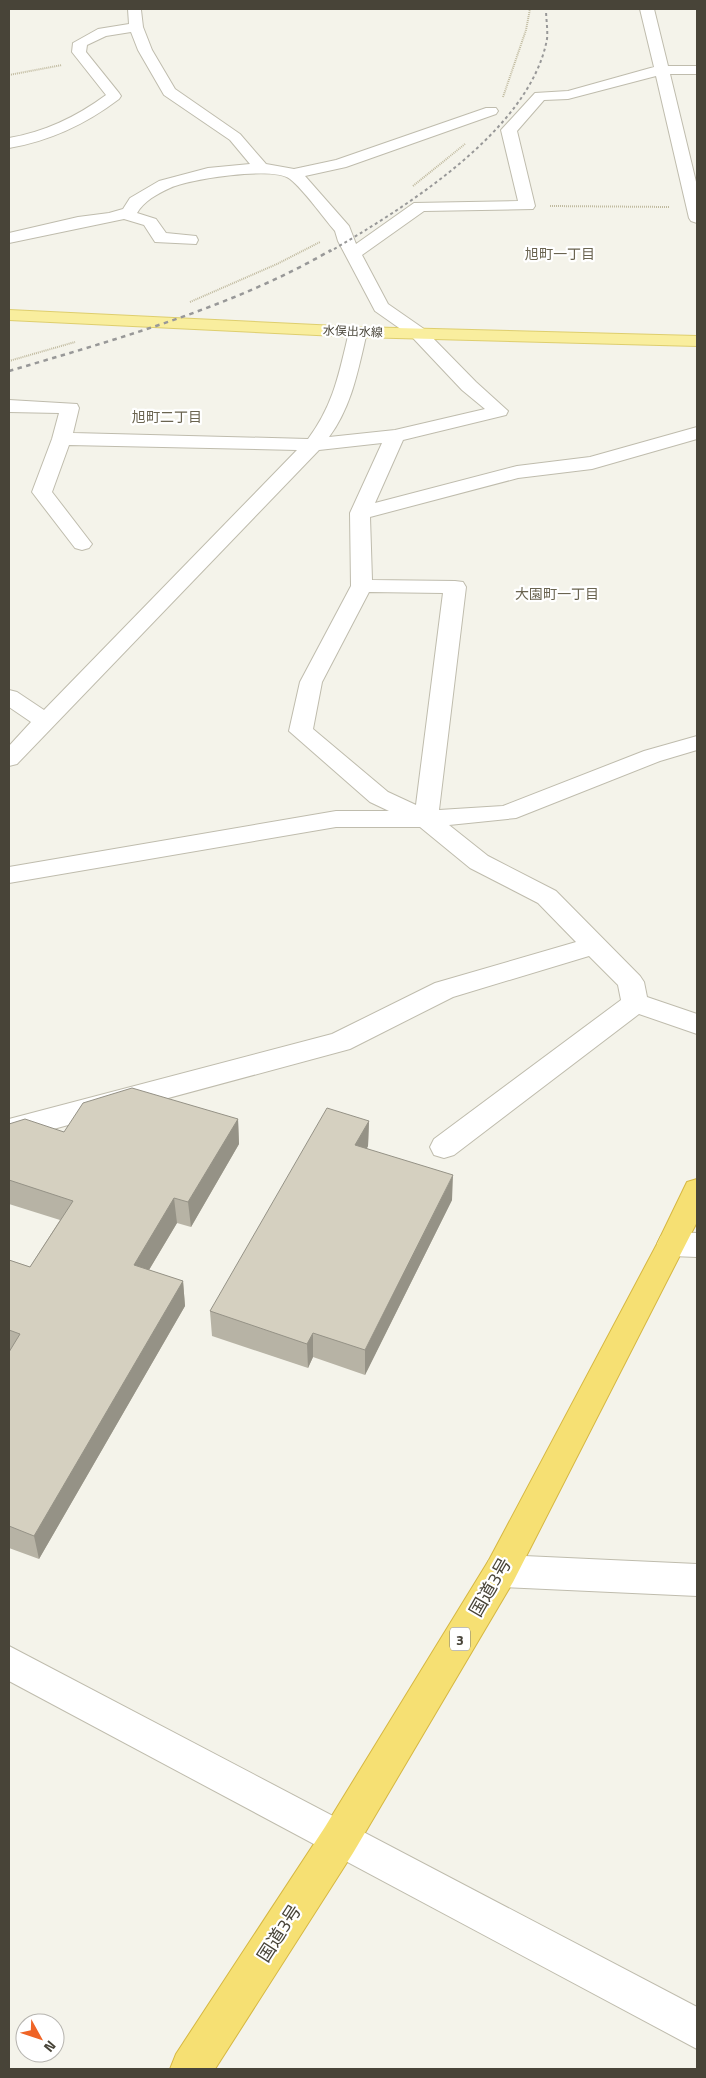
<svg xmlns="http://www.w3.org/2000/svg" width="706" height="2078" font-family="'Titillium Web','Noto Sans JP',sans-serif">
  <rect width="100%" height="100%" fill="#f4f3ea"/>
  <g fill="none" stroke-linecap="round" stroke-linejoin="round">
    <!-- minor casing -->
    <g stroke="#bfbcad" stroke-width="2">
      <path id="minor" d="M128,9L141,10L143,27L152,50L175,89L240,134L266,164L294,169L336,160L486,108H496L498,111L496,114L346,167L305,176L349,226L356,244L414,203L518,201L501,130L535,93L568,91L654,67L640,9H654L668,66H697V74H670L697,186V223L691,221L689,218L656,76L568,99L544,100L517,131L535,206L533,209L424,211L362,255L388,304L424,329L476,382L508,411L506,415L403,440L375,503L517,466L590,457L697,427V439L592,469L518,478L370,517L372,580L455,581L463,582L466,587L439,810L503,806L644,751L697,736V750L660,761L516,818L449,825L488,856L556,891L640,976L644,982L647,997L697,1014V1034L639,1014L454,1155L444,1158L434,1155L430,1147L434,1139L621,1000L618,985L589,956L453,997L350,1049L9,1141V1119L332,1034L435,983L576,942L538,903L470,868L420,827H336L9,883V867L336,811H389L370,802L289,731L300,682L351,586L350,513L382,443L319,450L17,764L9,766V746L31,722L9,707V690L17,692L44,710L297,450L69,445L52,492L92,544L89,548L82,550L75,548L32,492L52,439L59,413L9,412V400L77,404L79,408L73,433L308,439C334,404 339,373 349,332L352,328H364L367,332C358,370 352,406 329,437L395,430L485,409L462,390L412,337L375,311L338,241L335,231C322,216 304,190 290,179C273,166 189,179 170,188C157,194 144,201 137,213L156,219L166,233L196,236L198,240L196,244L155,242L144,225L124,219L9,243V233L78,217L109,213L123,209L130,198L159,181L208,168L250,164L230,140L164,95L138,50L131,32L106,36L87,45L86,52L119,93L121,96L119,99C86,124 50,141 9,148V138C45,132 76,117 106,95L72,52L73,43L98,29L129,24ZM369,592L443,593L416,805L388,792L313,729L322,682Z
        M672,1232L697,1233V1257L672,1256L661,1252L657,1244L661,1236Z
        M501,1555L697,1564V1596L501,1587L489,1582L484,1571L489,1560Z
        M9,1646L697,2007V2049L9,1681Z"/>
    </g>
    <!-- major casing -->
    <g stroke="#dece6e" stroke-width="2">
      <path id="major" d="M9,310L358,327L697,336V346L358,337L9,320Z"/>
    </g>
    <!-- highway casing -->
    <g stroke="#d6b742" stroke-width="2">
      <path id="highway" d="M697,1179V1222L513,1582L353,1853L215,2069H170L176,2054L325,1827L489,1560L657,1244L687,1182Z"/>
    </g>
    <!-- path -->
    <path stroke="#c0ba9f" stroke-width="2" stroke-dasharray="1 1" stroke-linecap="butt" d="M9,75L62,65
      M503,97L526,30L530,9
      M413,186L465,144
      M550,206L669,207
      M190,302L277,264L320,242
      M9,361L75,342"/>
    <!-- minor -->
    <use href="#minor" fill="#fff" fill-rule="evenodd"/>
    <!-- major -->
    <use href="#major" fill="#f9ee9e" fill-rule="evenodd"/>
    <!-- highway -->
    <use href="#highway" fill="#f6e073" fill-rule="evenodd"/>
    <!-- rail-far1 -->
    <path stroke="#989898" stroke-width="2" stroke-dasharray="3 3" stroke-linecap="butt" d="M329,252C404,208 530,131 547,39C548,30 546,19 546,9"/>
    <!-- rail -->
    <path stroke="#989898" stroke-width="2.5" stroke-dasharray="4.5 4.5" stroke-linecap="butt" d="M9,371C114,340 236,306 331,250"/>
  </g>
  <!-- wall -->
  <path fill="#b7b3a5" d="M238,1119L239,1144L191,1227L177,1223L149,1270L183,1281L185,1306L39,1559L9,1548V1260L30,1267L60,1220L9,1204V1124L64,1132Z
    M369,1121L368,1146L367,1148L452,1200L365,1375L313,1357L308,1368L212,1336L210,1311Z"/>
  <!-- shaded-wall -->
  <path fill="#959286" d="M238,1119L239,1144L191,1227L188,1202Z
    M369,1121L368,1146L355,1170V1145Z
    M453,1175L452,1200L365,1375V1350Z
    M174,1198L177,1223L137,1290L134,1265Z
    M183,1281L185,1306L39,1559L34,1536Z
    M313,1333V1357L308,1368L307,1344Z"/>
  <!-- building -->
  <path fill="#d5d0c0" stroke="#959286" d="M132,1088L238,1119L188,1202L174,1198L134,1265L183,1281L34,1536L9,1526V1352L20,1334L9,1330V1260L30,1267L73,1201L9,1180V1124L25,1119L64,1132L83,1103Z
    M327,1108L369,1121L355,1145L453,1175L365,1350L313,1333L307,1344L210,1311Z"/>
  <g text-anchor="middle" dominant-baseline="central" stroke-width="4.5" stroke-linejoin="round" paint-order="stroke">
    <!-- far-street labels -->
    <g font-size="12" fill="#484438" stroke="#fff">
      <text transform="translate(353 331) rotate(2)">水俣出水線</text>
    </g>
    <!-- far-neighbourhood labels -->
    <g font-size="14" fill="#6a6450" stroke="#fff">
      <text x="560" y="253">旭町一丁目</text>
      <text x="167" y="416">旭町二丁目</text>
      <text x="557" y="593">大園町一丁目</text>
    </g>
    <!-- shield labels -->
    <rect fill="#fff" stroke="#7f7c74" stroke-width="1" x="450" y="1627.5" width="20" height="23" rx="4"/>
    <g font-size="14" font-weight="bold" fill="#484438">
      <text x="460" y="1639">3</text>
    </g>
    <!-- near-street labels -->
    <g font-size="18" fill="#484438" stroke="#fff">
      <text transform="translate(490 1587) rotate(-60)">国道3号</text>
      <text transform="translate(279 1933) rotate(-57)">国道3号</text>
    </g>
  </g>
  <!-- border -->
  <rect width="706" height="2078" fill="none" stroke="#484438" stroke-width="20"/>
  <!-- north arrow -->
  <g transform="translate(40 2038) rotate(130)"><circle r="24" fill="#ffffff" stroke="#b6b4af"/>
  <path d="M0-4L9 19L0 12L-9 19Z" fill="#ef6426"/>
  <text y="-8" font-size="14" font-weight="bold" text-anchor="middle" fill="#484438">N</text>
  </g>
</svg>
